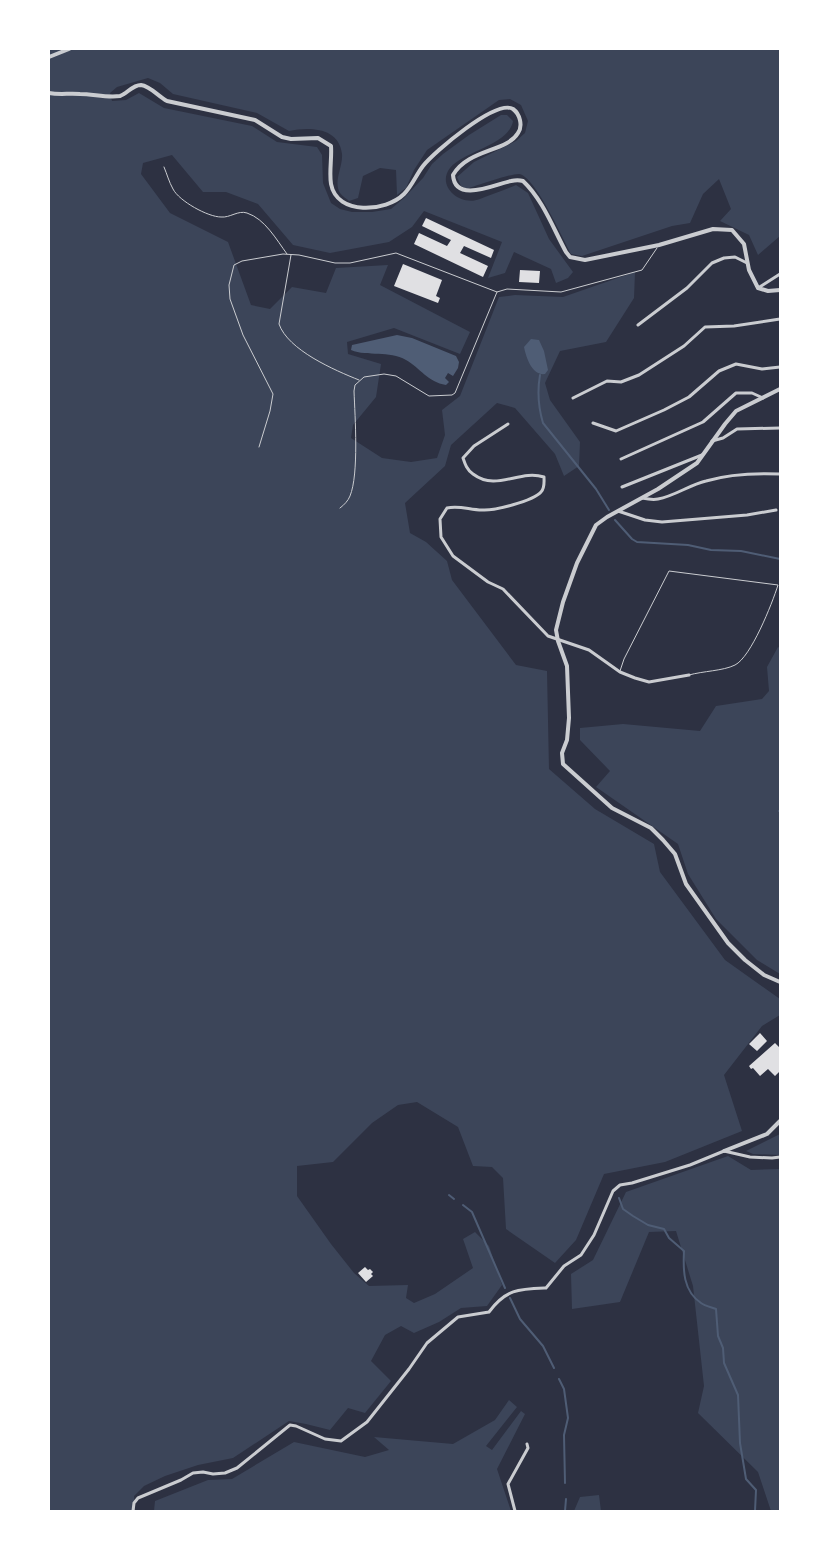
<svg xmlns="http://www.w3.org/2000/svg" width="829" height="1560" font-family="'Source Serif 4',serif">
  <rect width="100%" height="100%" fill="#2d3142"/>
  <!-- green -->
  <path fill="#3c4559" d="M49,49H780V236L758,255L749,235L720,221L731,209L719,179L703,194L690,223L672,226L582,256L571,254C563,239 535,176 519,174C513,173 475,186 467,189L461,186L457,177L474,162L516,141L525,133L528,121L521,105L510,99L499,100L427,150L414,170L406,188L397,195L396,170L380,168L363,176L358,198L349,201C347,199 342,196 340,193C333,181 343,167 342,154C339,127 309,127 289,131L257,113L173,94L160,83L148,78L117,87L110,93L112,101L126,100L139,93L164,108L252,126L277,142L317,147L322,155L323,183L331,203L340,209L352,212H372L391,209L404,198L423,178L432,164L443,154L469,135L501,115H507L513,121C509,145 464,151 450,168C436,186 460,207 480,199C492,194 504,190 516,185L528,193L549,239L573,272L568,278L556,283L551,269L514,252L505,273L488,278L502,242L424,211L412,227L389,242L330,253L293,245L258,204L226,192H203L172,155L143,163L141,174L170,213L228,242L251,305L270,309L292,287L326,293L336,268L388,265L380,285L470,332L460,354L394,328L347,342L348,354L381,364L376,397L353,425L351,438L382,458L411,462L437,458L445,435L442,410L460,396L499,297L515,295L563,297L635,272L634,298L606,342L560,351L545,383L550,400L580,442L579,466L564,476L555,454L515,408L497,403L451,445L445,466L405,503L410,533L426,542L447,561L452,580L516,665L547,671L549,769L595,809L654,844L660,872L725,960L780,999V1015L762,1026L724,1075L742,1131L665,1162L604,1174L576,1240L555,1263L506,1229L503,1178L492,1167L473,1166L458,1127L417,1102L398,1105L372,1123L333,1162L297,1166V1196L331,1244L354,1273L369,1286L408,1285L406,1298L414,1303L435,1294L473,1268L463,1239L475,1232L489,1246L502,1285L487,1306L461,1308L439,1322L414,1333L401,1326L385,1335L371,1361L391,1381L365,1413L348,1408L330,1430L306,1424L289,1421L233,1458L198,1465L165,1476L144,1486L134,1496L135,1511H49Z
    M778,647L780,648V974L757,960L716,919L688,874L678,844L596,787L610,771L580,740V728L623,724L700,731L716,706L762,699L769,691L767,667Z
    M780,1134V1155L753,1154L746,1151Z
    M728,1156L751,1170L780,1169V1511H771L758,1472L698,1413L704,1386L693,1286L676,1231L649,1232L620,1302L572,1309L571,1274L593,1260L626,1192Z
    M509,1400L517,1407L486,1446L492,1450L521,1411L525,1414L497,1469L511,1511H154L155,1501L208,1480L232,1479L294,1442L365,1457L389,1450L374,1437L453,1444L495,1420Z
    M599,1495L601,1511H574L580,1497Z"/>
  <!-- water -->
  <path fill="#4f5d75" d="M397,335L412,338L456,356L459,362L458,368L453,376L448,373L445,378L449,382L446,385C428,382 420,368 406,360C389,350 368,357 351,350L352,345Z
    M531,339L539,340L544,351L548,370L545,374C532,376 526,357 524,347Z"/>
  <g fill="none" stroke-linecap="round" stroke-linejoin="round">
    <!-- stream -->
    <path stroke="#4f5d75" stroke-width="2" d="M540,375C537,392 538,406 543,423L596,489L609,510
      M615,520L632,539L637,542L688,545L711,550L741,551L780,559
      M779,811H780
      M449,1195L454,1199
      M619,1198L623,1209L633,1216L648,1225L664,1229L669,1238L684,1251C683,1270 683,1291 701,1303C705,1306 711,1307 716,1309L718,1336L723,1348L724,1363L738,1395L740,1443L746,1479L756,1490L755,1511
      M463,1205L472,1212L505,1288
      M510,1298L520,1319L543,1346L554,1368
      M559,1379L564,1389L568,1418L564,1435L565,1483
      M565,1511L566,1499"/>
  </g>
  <!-- building -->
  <path fill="#e0e0e3" d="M426,218L494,250L491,258L464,246L460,253L488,266L483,277L414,244L419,233L447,246L451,240L422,226Z
    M403,264L442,280L436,296L440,298L438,303L394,286Z
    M520,270L540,271L539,283L519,282Z
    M760,1033L767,1041L757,1051L749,1044Z
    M775,1043L780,1048V1071L775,1076L768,1069L760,1076L753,1068L751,1069L749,1066Z
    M365,1267L368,1270L370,1269L373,1272L371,1274L373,1276L366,1282L358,1273Z"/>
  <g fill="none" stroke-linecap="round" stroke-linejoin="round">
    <!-- service -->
    <path stroke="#caccd0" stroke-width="1" d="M164,167C167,174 169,182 173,189C179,201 208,217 221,217C230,218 238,210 247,213C265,219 276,239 287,254
      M291,255L279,324C288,350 334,370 359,380
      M259,447L270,411L273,394L243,335L230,299L229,285L234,265L242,261L283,254L299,255L335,263H350L396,253L497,292L507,289L561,292L642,270L657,248
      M340,508C344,505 348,501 350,496C359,474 355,417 354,391L355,385L364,377L384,374L396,376L429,396L452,395L455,393L497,292
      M620,671L624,659L669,571L778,585C772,604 751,657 735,665C723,671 703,671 689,675"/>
    <!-- minor -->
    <path stroke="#caccd0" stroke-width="3" d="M758,288L780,274
      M638,325L687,288L712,263L724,258L735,257L747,263
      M573,398L607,381L621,382L639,375L684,346L705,327L734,326L780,319
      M593,423L616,431L664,410L689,397L719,371L736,364L762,369L780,367
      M508,424L474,446L463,458C465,464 467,470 473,474C497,492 519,469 544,477C544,482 545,488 541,492C533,501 494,511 482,510C470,510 459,505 447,508L440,519L441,537L453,556L488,582L503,589L548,636L589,650L620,672L635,678L649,682L689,675
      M712,441L723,438L737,429L780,428
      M621,459L703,422L736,393H752L763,398
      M622,487L702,455
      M642,498C647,499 653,500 658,499C675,496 689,485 706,481C729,474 756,473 780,474
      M618,511L645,520L662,522L747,515L776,510
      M133,1511L134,1503L138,1498L181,1480L193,1473L203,1472L213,1474L225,1473L237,1468L290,1425L296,1426L325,1439L341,1441L367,1422L409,1369L427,1343L458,1317L489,1312C506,1289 519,1289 546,1288L564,1266L581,1255L594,1235L613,1191L620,1185L632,1183L690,1165L724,1151L750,1157L772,1158L780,1157
      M515,1511L508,1484L528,1448L527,1444"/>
    <!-- tertiary -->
    <path stroke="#caccd0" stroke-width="4" d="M49,57L69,49
      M49,93C60,95 69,93 80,94C93,94 107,98 120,96C127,94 132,85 141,85C150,86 158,96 167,101L255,120L282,137L291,139L318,138L331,146C332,158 329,172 331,184C337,216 386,212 404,194C412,186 416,175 423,166C434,152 496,99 513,109C520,114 523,126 518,133C507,152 468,149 453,175C455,204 496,184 511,181C515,180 520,180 523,181C543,200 553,228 566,252L570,257L585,260L659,245L713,229L732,230L744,244L749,270L758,288L768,291L780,290
      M780,389L736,411L725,424L697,463L658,489L607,517L596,525L577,563L563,602L556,630L558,641L567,666L569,718L567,740L562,753L563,764L612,808L651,828L663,840L675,854L686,884L728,943L745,960L764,975L780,982
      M724,1151L767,1134L780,1121"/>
  </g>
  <!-- border -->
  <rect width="829" height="1560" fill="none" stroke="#ffffff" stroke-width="100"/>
</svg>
